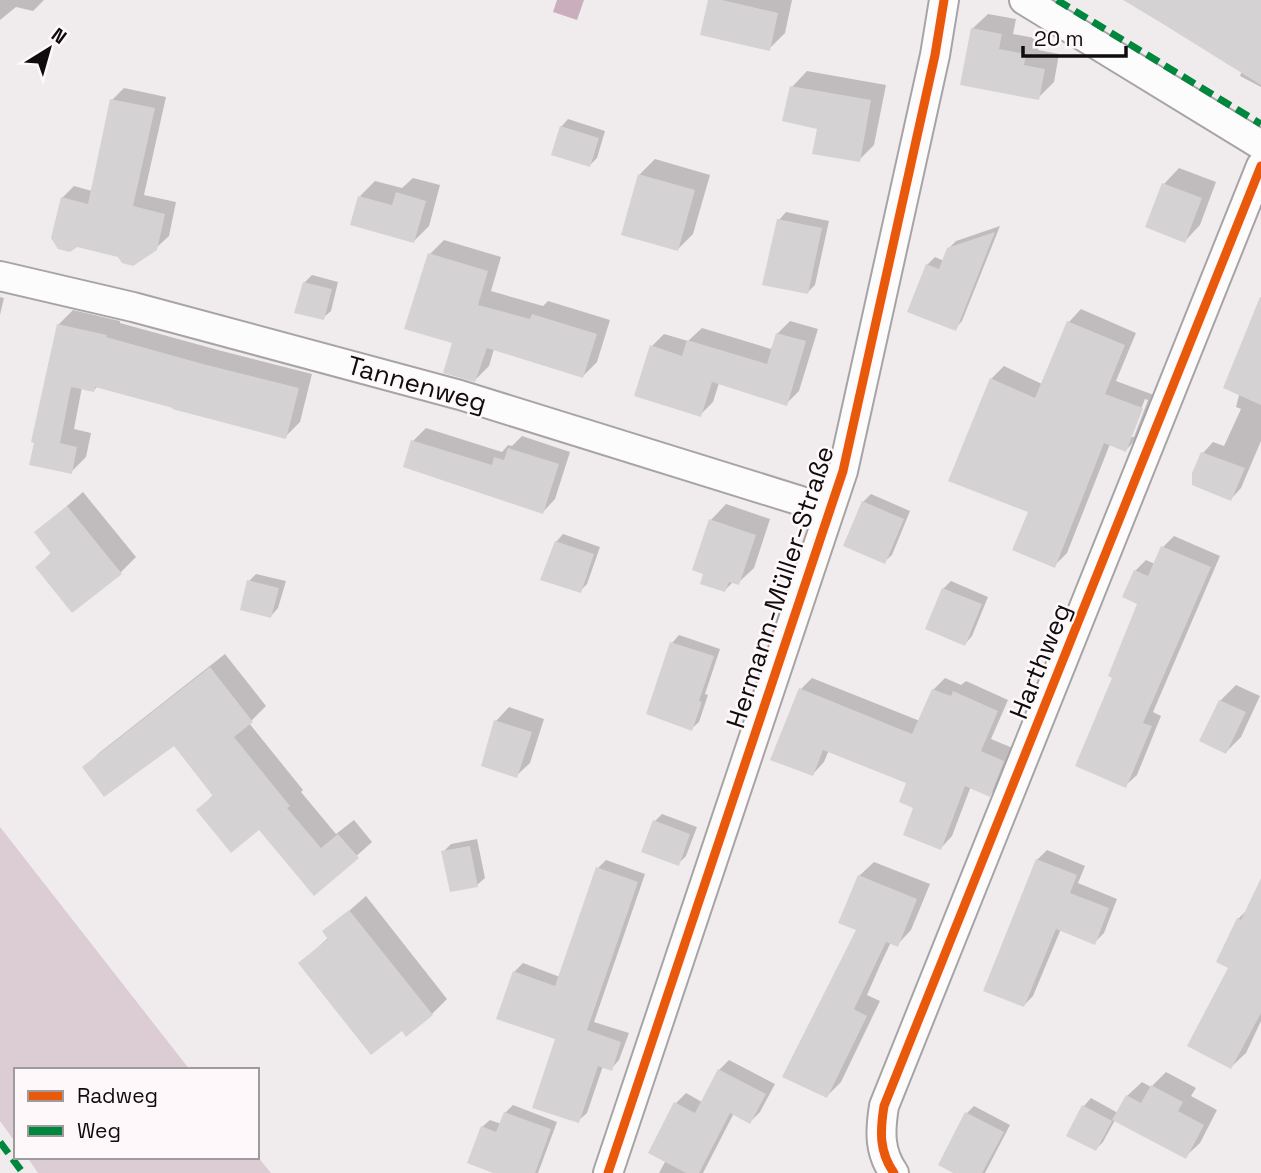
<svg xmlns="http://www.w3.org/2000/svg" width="1261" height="1173" font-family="'Space Grotesk',sans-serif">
  <rect width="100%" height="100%" fill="#f0ecee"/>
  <!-- green -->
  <path fill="#dcccd4" d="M0,827L190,1070H16V1143L0,1121Z
    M257,1156L271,1173H38L27,1157Z"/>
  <!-- water -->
  <path fill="#caaebd" d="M557,0H584L577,20L553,12Z"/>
  <!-- shadow -->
  <path fill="#0003" fill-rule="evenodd" d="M0,0H44L33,11L16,7L0,20Z
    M710,0H792L785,33L769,49Z
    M1129,0H1261V87L1240,76L1242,71Z
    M988,14L1016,19L1013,34L1040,39L1038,50L1059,54L1054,82L1038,98L972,29Z
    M807,71L886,85L874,145L859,160L819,128L792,87Z
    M124,88L166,97L144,195L176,202L169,236L156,248L62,198L74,186L92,191L112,100Z
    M568,119L605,131L597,158L590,165L561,127Z
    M655,159L710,175L693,234L678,249L623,234L640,174Z
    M1179,168L1216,182L1200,225L1185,241L1148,226L1164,184Z
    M413,178L440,185L429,226L414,241L360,196L375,181L402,188Z
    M786,212L829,221L815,285L808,292L779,220Z
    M1000,226L962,321L955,329L927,265L935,257L944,261L948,249L956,241Z
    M444,240L501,257L491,291L543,306L548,301L610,320L597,362L583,376L494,349L489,366L475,380L455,342L430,254Z
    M312,275L338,282L331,311L323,318L304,283Z
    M0,297L4,298L0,315Z
    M1081,309L1136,333L1116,381L1154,395L1138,437L1126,450L1110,444L1067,553L1054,566L1030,511L991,379L1004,366L1042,384L1069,322ZM1145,399L1148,400L1134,437H1130Z
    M73,310L120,321V323L218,350L312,374L300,422L285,437L98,386L94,390L82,387L74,429L91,433L86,457L71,472L32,463L58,325Z
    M1261,311V441L1241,488L1231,499L1194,474L1203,453L1213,442L1224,446L1241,409L1236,407Z
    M790,321L818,329L799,391L786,404L719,383L713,402L700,415L652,346L664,334L688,341L702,328L771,349L778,333Z
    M426,428L502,452L508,445L512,446L522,436L570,452L555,499L543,512L413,441Z
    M83,492L136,557L120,573L37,567L52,552L37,532Z
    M871,494L910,511L892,555L884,562L863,502Z
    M726,504L770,519L754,568L738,583L733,582L725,590L711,520Z
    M563,534L600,547L587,584L580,591L556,542Z
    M1174,536L1220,556L1153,712L1161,716L1137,775L1126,785L1114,677L1139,603L1135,571L1146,560L1155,564L1163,547Z
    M256,574L286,581L278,608L271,616L249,581Z
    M951,581L988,597L972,636L965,644L943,589Z
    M679,635L720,649L705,694L708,695L699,722L691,729L648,713L672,643Z
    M225,654L266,706L249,723L303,790L301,792L336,834L354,820L372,842L314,894L260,828L199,810L214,794L175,744L84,768L99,753Z
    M812,678L920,721L933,690L945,678L961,685L966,681L1008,700L991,739L1015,749L1001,783L990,795L971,786L952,836L941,848L916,807L908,782L829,750L824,762L813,774L801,689Z
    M1236,685L1260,696L1241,737L1226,752L1202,740L1220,701Z
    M509,707L544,719L530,763L516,776L496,721Z
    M662,814L697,827L686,856L678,864L655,821Z
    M477,839L485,878L477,885L443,852L451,844Z
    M1047,850L1085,866L1078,883L1117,899L1104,933L1094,943L1061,929L1033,996L1024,1005L1037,860Z
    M606,860L645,874L594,1022L629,1033L619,1060L611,1069L603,1066L587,1113L578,1121L557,1038L514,972L523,963L560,977L598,868Z
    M874,862L930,884L911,930L897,945L891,942L881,963L867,995L880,1001L841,1082L827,1096L859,929V876Z
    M1261,882V1021L1246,1053L1231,1067V967L1238,919L1247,910Z
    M366,896L447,999L432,1014L402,1029L301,963L329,937L325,932Z
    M729,1060L775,1084L760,1112L750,1122L734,1113L703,1173H659L666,1160L676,1103L686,1093L702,1102L719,1070Z
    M1166,1072L1196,1088L1191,1096L1217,1110L1200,1143L1185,1157L1115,1120L1103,1142L1096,1149L1068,1135L1084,1106L1091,1098L1118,1113L1127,1096L1142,1082L1151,1087Z
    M513,1105L557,1122L538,1173H498L482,1127L490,1120L501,1124L505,1113Z
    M974,1106L1010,1125L985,1173H957L967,1113Z"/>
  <!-- building -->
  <path fill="#d5d2d3" d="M708,0H722L778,13L770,51L700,35Z
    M1123,0H1261V85L1163,24Z
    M971,28L1002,34L999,49L1026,54L1024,65L1045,69L1039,100L960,85Z
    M790,86L871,100L860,162L812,154L817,129L782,121Z
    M110,99L155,108L133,206L165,214L157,250L133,266L122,263L118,257L77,247L70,252L58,249L51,238L61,197L88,204Z
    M560,126L599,138L590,167L551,155Z
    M638,174L695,190L678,251L621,235Z
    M1162,183L1202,198L1185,243L1145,227Z
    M396,192L426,201L414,243L350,225L358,196L392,205Z
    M777,219L822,228L808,294L762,285Z
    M995,232L956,331L907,312L926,264L939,269L947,248Z
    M428,253L488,271L478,305L530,319L532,314L597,334L583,378L487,348L475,382L443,373L452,343L404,329Z
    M303,282L332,289L324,320L294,313Z
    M1260,297H1261V405L1223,388Z
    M1067,321L1125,345L1105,394L1143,408L1126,452L1104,443L1055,568L1012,550L1028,512L948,481L990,378L1035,398Z
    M57,324L107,335L106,337L203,364L299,388L286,439L172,409L173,408L95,387L94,392L71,387L60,443L77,447L72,474L29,465L34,443L31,442Z
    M776,333L806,341L787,406L712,382L701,417L634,396L650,345L682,356L687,340L767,364Z
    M411,440L492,465L494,457L504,460L508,448L559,464L543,514L403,467Z
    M1201,452L1245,468L1231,501L1192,485V473Z
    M862,501L904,519L885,564L843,546Z
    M67,506L122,574L72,613L35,567L51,554L34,532Z
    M709,519L756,535L739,585L729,582L725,592L700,584L703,574L692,570Z
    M555,541L594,554L581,593L540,580Z
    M1161,546L1211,567L1143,723L1152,726L1126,788L1075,766L1112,678L1108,676L1137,604L1122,597L1134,570L1148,576Z
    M247,580L279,588L271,618L240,610Z
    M942,588L982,604L965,646L925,629Z
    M670,642L714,656L699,701L702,702L692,731L646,714Z
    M210,667L253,722L234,737L290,806L287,808L321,848L338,834L359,858L314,896L259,830L231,853L196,810L213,796L174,746L104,797L82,767Z
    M799,688L912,734L932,689L951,696L953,691L998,711L981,751L1004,761L990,797L965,786L941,850L903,835L913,808L899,802L906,783L823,750L813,776L770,760Z
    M1219,700L1246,712L1226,754L1199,741Z
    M494,720L532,732L517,778L481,766Z
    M653,820L690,834L679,866L641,852Z
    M470,846L478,887L450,892L441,851Z
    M1036,859L1077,875L1070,893L1109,908L1095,945L1056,929L1024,1007L983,991Z
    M596,867L638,882L587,1030L621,1042L612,1071L598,1066L579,1123L532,1108L555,1039L496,1019L513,971L555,986Z
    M858,875L917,899L898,947L886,942L854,1009L867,1016L827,1098L782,1077L856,930L838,923Z
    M1261,878V1013L1231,1069L1187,1046L1228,968L1216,962L1237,918L1241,920Z
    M349,910L433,1015L406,1037L402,1031L371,1055L298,963L328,939L322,931Z
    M718,1069L766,1094L750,1124L730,1113L699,1173H686L648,1153L674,1102L695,1113Z
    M1151,1085L1183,1102L1178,1111L1204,1125L1186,1159L1112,1120L1126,1095L1141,1103Z
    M1082,1105L1112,1121L1096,1151L1066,1136Z
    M504,1112L551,1129L535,1173H493L467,1163L481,1126L496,1132Z
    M965,1112L1004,1132L982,1173H953L938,1165Z"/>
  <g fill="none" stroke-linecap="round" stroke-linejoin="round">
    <!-- minor casing -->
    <g stroke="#a8a4a6" stroke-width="32">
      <path id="minor" d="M1024,0L1261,145
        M0,276L133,307L460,395L830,510
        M608,1173L843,471L935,55L944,0
        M894,1173C879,1152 880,1131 884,1106L1261,166"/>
    </g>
    <!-- minor -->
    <use href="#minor" stroke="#fdfcfc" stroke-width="28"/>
    <!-- quiet -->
    <path stroke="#00873e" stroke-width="7" stroke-dasharray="14 7" stroke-linecap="butt" d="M1057,0L1261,124
      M0,1142L23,1173"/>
    <!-- cycleway casing -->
    <g stroke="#fff8fb" stroke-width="13">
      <path id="cycleway" d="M608,1173L843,471L935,55L944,0
        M894,1173C879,1152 880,1131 884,1106L1261,166"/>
    </g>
    <!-- cycleway -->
    <use href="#cycleway" stroke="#e8590c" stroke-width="9"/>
  </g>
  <g text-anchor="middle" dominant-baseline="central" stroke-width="5" stroke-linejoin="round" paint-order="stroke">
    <!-- street labels -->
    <g font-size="26" fill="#0e0c0d" stroke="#fff8fb">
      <text transform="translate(417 384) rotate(16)">Tannenweg</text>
      <text transform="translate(780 587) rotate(-72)">Hermann-Müller-Straße</text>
      <text transform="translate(1040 661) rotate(-68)">Harthweg</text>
    </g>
  </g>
  <!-- legend -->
  <rect x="14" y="1068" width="245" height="91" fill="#fff8fb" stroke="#9f9a9c" stroke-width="2"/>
  <rect x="28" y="1091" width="35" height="10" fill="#e8590c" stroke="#9f9a9c" stroke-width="2"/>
  <text x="77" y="1103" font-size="21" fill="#0e0c0d">Radweg</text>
  <rect x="28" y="1126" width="35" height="10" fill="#00873e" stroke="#9f9a9c" stroke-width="2"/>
  <text x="77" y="1138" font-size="21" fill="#0e0c0d">Weg</text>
  <!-- north arrow -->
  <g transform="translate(49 49) rotate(37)" stroke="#fff8fb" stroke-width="5" paint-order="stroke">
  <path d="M0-5L12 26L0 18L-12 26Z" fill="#0e0c0d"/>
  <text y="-10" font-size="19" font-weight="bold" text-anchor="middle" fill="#0e0c0d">N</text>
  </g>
  <!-- scale -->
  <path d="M1023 46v10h103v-10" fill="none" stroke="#0e0c0d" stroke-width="3.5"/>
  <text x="1034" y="46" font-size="21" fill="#0e0c0d" stroke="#fff8fb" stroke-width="5" paint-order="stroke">20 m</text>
</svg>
